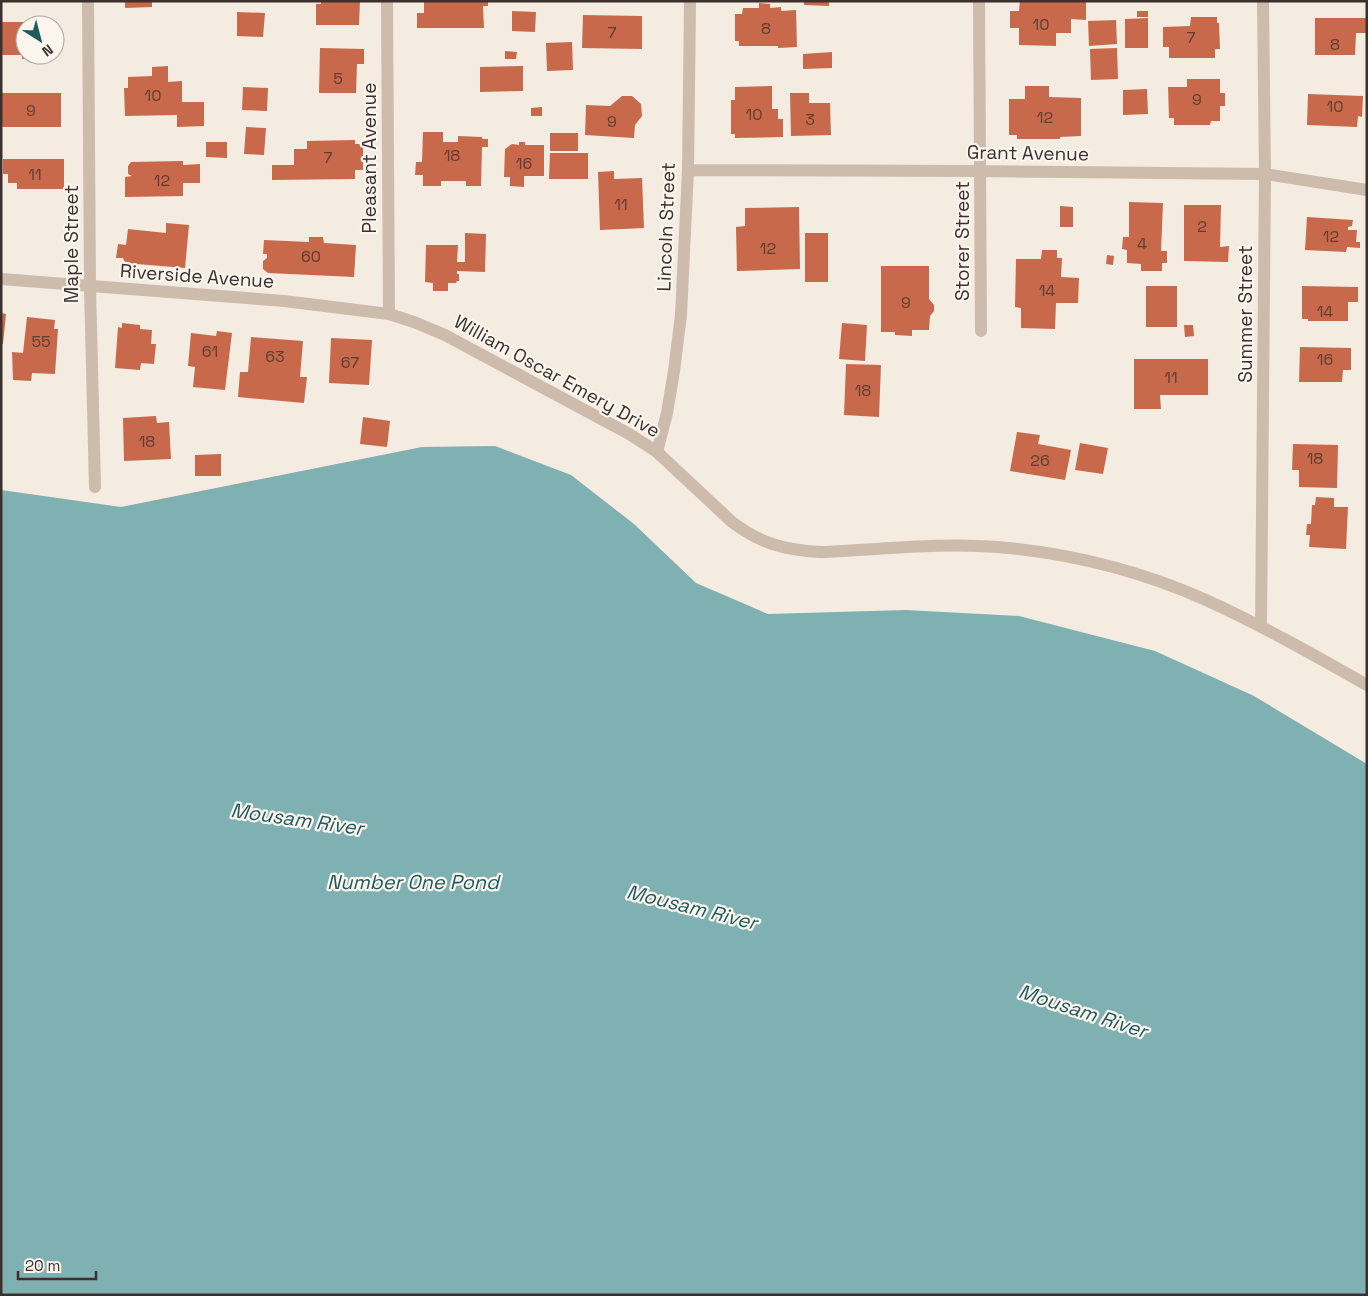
<svg xmlns="http://www.w3.org/2000/svg" width="1368" height="1296" font-family="'Space Grotesk',sans-serif">
  <rect width="100%" height="100%" fill="#f4ebe1"/>
  <!-- water -->
  <path fill="#7fb0b2" d="M495,446L571,475L634,524L696,583L768,614L906,610L1019,616L1155,651L1254,696L1367,764V1295H1V490L121,507L422,447Z"/>
  <!-- building -->
  <path fill="#c8694b" d="M125,1H152V7L125,8Z
    M321,1H360L359,25H316V4H321Z
    M424,1H488V6H483L484,28H417V13H424Z
    M804,1H829V6L804,5Z
    M1020,1H1086V20L1071,19V33H1056V46L1019,45V28H1010V11H1019Z
    M759,3L770,4V8L781,7V11L796,10L797,47L778,48V46H739V41H735V14H742L743,8H759Z
    M512,11L536,12L535,32L512,31Z
    M1137,11H1148V17H1137Z
    M237,12L265,13L263,37L237,36Z
    M583,15L642,16V49L582,48Z
    M1191,17H1217V23H1219L1220,49H1215V58H1169V47H1163V27L1190,26Z
    M1148,18V48H1125V19Z
    M1315,18H1367V33H1356L1355,55H1315Z
    M1116,20L1117,44L1089,46L1088,21Z
    M1,22H55V25H25V55H32V59H22V55H1Z
    M572,42L573,70L547,71L546,43Z
    M320,48L364,49V64H357L356,93H319Z
    M1117,48L1118,79L1091,80L1090,49Z
    M505,51L517,52L516,59H505Z
    M832,52V68L803,69V54Z
    M168,66V82L182,81V102H204V126L177,127V115L125,116L124,88H128V77L152,76V67Z
    M523,66V91L480,92V67Z
    M1187,79H1220V93H1225V106H1220V121H1211L1210,125H1174V118H1169L1168,87H1187Z
    M772,86V109H778V119H783V137L735,138V134H731V100H735V87Z
    M1025,86H1049V97L1081,98V136L1060,137V139H1017V135H1009V99H1025Z
    M243,87L268,88L267,111L242,110Z
    M1147,89L1148,114L1123,115V90Z
    M1,93H61V127H1Z
    M790,93H809V103H830L831,135L791,136Z
    M1308,94L1363,96L1362,117L1358,116L1357,127L1307,125Z
    M622,96H632L641,104L642,116L635,125L634,138L585,135L586,105L610,106Z
    M542,107V116H531V108Z
    M246,127L266,128L264,155L244,154Z
    M423,132H443V142H458V136L482,137V139H488V147H482L481,186H466V181H441V186H423V175H415L416,162H422Z
    M550,133H578V151H550Z
    M355,140V144H363V170H355V179L272,180V165H294V149H307V141Z
    M206,142H227V158L206,157Z
    M519,142H525V145H544V176H524V187L510,186V177H504L505,149L512,144L519,145Z
    M550,153H588V179H549Z
    M3,159H64V189H17V183H8V174H3Z
    M183,161V165L200,164V183H183V196L125,197V177L132,176L128,174V166L131,162Z
    M614,171V179L642,178L644,228L600,230L598,172Z
    M1129,202L1163,203L1161,251H1167V263H1162V271H1141V264L1127,263V250L1122,249L1123,237H1129Z
    M1184,205H1221L1220,247L1229,246L1228,262L1184,261Z
    M1060,206L1073,207V227H1060Z
    M799,207L800,269L737,271L736,227L745,226V208Z
    M1307,217L1353,220L1352,226L1348,227V230H1357L1356,242H1360V248L1347,247L1346,252L1305,250Z
    M166,223L189,225L185,268L125,263L123,258H116L118,244L126,245L128,229L166,233Z
    M465,233L486,234L485,272L457,271V274H459V281H457L456,283H448V291H433V283L425,282L426,245H458L457,262H465Z
    M805,233H828V282H805Z
    M309,237H323L324,243L356,245L354,277L268,273L263,269V261L267,258V254H263L264,240L309,242Z
    M1042,250H1057V258H1062L1061,277L1079,278L1078,303H1056L1055,329L1021,328V308L1015,307L1016,259H1041Z
    M1107,255L1114,256L1113,265L1106,264Z
    M881,266H929V299L934,305V311L930,316L929,330H912V336L895,335V332H881Z
    M1146,286H1177V327H1146Z
    M1302,286L1358,287V302H1348V321H1308V319H1302Z
    M1,313L6,314L3,344H1Z
    M27,317L55,320L54,329H58L55,374L32,373L31,381L13,380L12,352L23,353Z
    M122,323L140,325V329L152,330L151,344H156L154,364L141,363L140,370L115,368L118,327L122,328Z
    M842,323L867,325L865,361L839,359Z
    M1184,325H1193L1194,336L1185,337Z
    M217,331L232,333L225,390L193,387L195,367L188,366L191,333L216,336Z
    M251,337L303,341L300,377H307L304,403L238,397L240,372H248Z
    M331,338L372,340L369,385L329,383Z
    M1300,347L1351,348V370H1343L1342,382H1299Z
    M1134,359H1208V395H1160L1161,409H1134Z
    M846,364L881,365L879,417L844,415Z
    M156,416L157,423L169,422L171,459L124,461L123,418Z
    M363,417L390,421L387,447L360,444Z
    M1017,432L1040,435L1038,444L1071,450L1065,480L1010,471Z
    M1080,443L1108,448L1103,474L1075,470Z
    M1293,444L1338,445L1337,488L1299,487V470H1292Z
    M221,454V476H195V455Z
    M1316,497L1334,498V507H1348L1346,549L1309,547L1310,535H1306L1307,524H1311L1312,505H1315Z"/>
  <g fill="none" stroke-linecap="round" stroke-linejoin="round">
    <!-- minor -->
    <path stroke="#cdbbac" stroke-width="12" d="M88,1L90,287L95,487
      M387,1L389,314
      M979,1L981,331
      M688,170L980,171L1265,174L1367,190
      M1,279L284,301L389,314L414,322L445,335L631,435L657,452L732,522C761,544 785,550 820,552C879,550 939,542 998,547C1069,553 1141,571 1206,600C1261,625 1314,655 1367,685
      M657,452L667,413L674,371L681,315L688,170L690,1
      M1261,627L1265,174L1263,1"/>
  </g>
  <g text-anchor="middle" dominant-baseline="central" stroke-width="4.5" stroke-linejoin="round" paint-order="stroke">
    <!-- number labels -->
    <g font-size="16" fill="#5e3e33">
      <text x="1041" y="24">10</text>
      <text x="766" y="28">8</text>
      <text x="612" y="32">7</text>
      <text x="1191" y="37">7</text>
      <text x="1335" y="44">8</text>
      <text x="338" y="78">5</text>
      <text x="153" y="95">10</text>
      <text x="1197" y="99">9</text>
      <text x="1335" y="106">10</text>
      <text x="31" y="110">9</text>
      <text x="754" y="114">10</text>
      <text x="1045" y="117">12</text>
      <text x="810" y="119">3</text>
      <text x="612" y="121">9</text>
      <text x="452" y="155">18</text>
      <text x="328" y="157">7</text>
      <text x="524" y="163">16</text>
      <text x="35" y="174">11</text>
      <text x="162" y="180">12</text>
      <text x="621" y="204">11</text>
      <text x="1202" y="226">2</text>
      <text x="1331" y="236">12</text>
      <text x="1142" y="243">4</text>
      <text x="768" y="248">12</text>
      <text x="311" y="256">60</text>
      <text x="1047" y="290">14</text>
      <text x="906" y="302">9</text>
      <text x="1325" y="311">14</text>
      <text x="41" y="341">55</text>
      <text x="210" y="351">61</text>
      <text x="275" y="356">63</text>
      <text x="1325" y="359">16</text>
      <text x="350" y="362">67</text>
      <text x="1171" y="377">11</text>
      <text x="863" y="390">18</text>
      <text x="147" y="441">18</text>
      <text x="1315" y="458">18</text>
      <text x="1040" y="460">26</text>
    </g>
    <!-- street labels -->
    <g font-size="19" fill="#3b302b" stroke="#fbf5ee">
      <text transform="translate(1028 153) rotate(1)">Grant Avenue</text>
      <text transform="translate(369 158) rotate(-90)">Pleasant Avenue</text>
      <text transform="translate(666 227) rotate(-88)">Lincoln Street</text>
      <text transform="translate(962 241) rotate(-90)">Storer Street</text>
      <text transform="translate(71 244) rotate(-90)">Maple Street</text>
      <text transform="translate(197 276) rotate(4)">Riverside Avenue</text>
      <text transform="translate(1245 314) rotate(-90)">Summer Street</text>
      <text transform="translate(557 376) rotate(29)">William Oscar Emery Drive</text>
    </g>
    <!-- water labels -->
    <g font-size="20" font-style="italic" fill="#1f5a5e" stroke="#fbf5ee">
      <text transform="translate(297 819) rotate(8)">Mousam River</text>
      <text x="413" y="882">Number One Pond</text>
      <text transform="translate(692 907) rotate(14)">Mousam River</text>
      <text transform="translate(1083 1011) rotate(18)">Mousam River</text>
    </g>
  </g>
  <!-- border -->
  <rect width="1368" height="1296" fill="none" stroke="#3b302b" stroke-width="5"/>
  <!-- north arrow -->
  <g transform="translate(40 40) rotate(144)"><circle r="24" fill="#fbf5ee" stroke="#aea6a0"/>
  <path d="M0-4L9 19L0 12L-9 19Z" fill="#1f5a5e"/>
  <text y="-8" font-size="14" font-weight="bold" text-anchor="middle" fill="#3b302b">N</text>
  </g>
  <!-- scale -->
  <path d="M18 1271v8h78v-8" fill="none" stroke="#3b302b" stroke-width="2.5"/>
  <text x="25" y="1271" font-size="15" fill="#3b302b" stroke="#fbf5ee" stroke-width="4" paint-order="stroke">20 m</text>
</svg>
